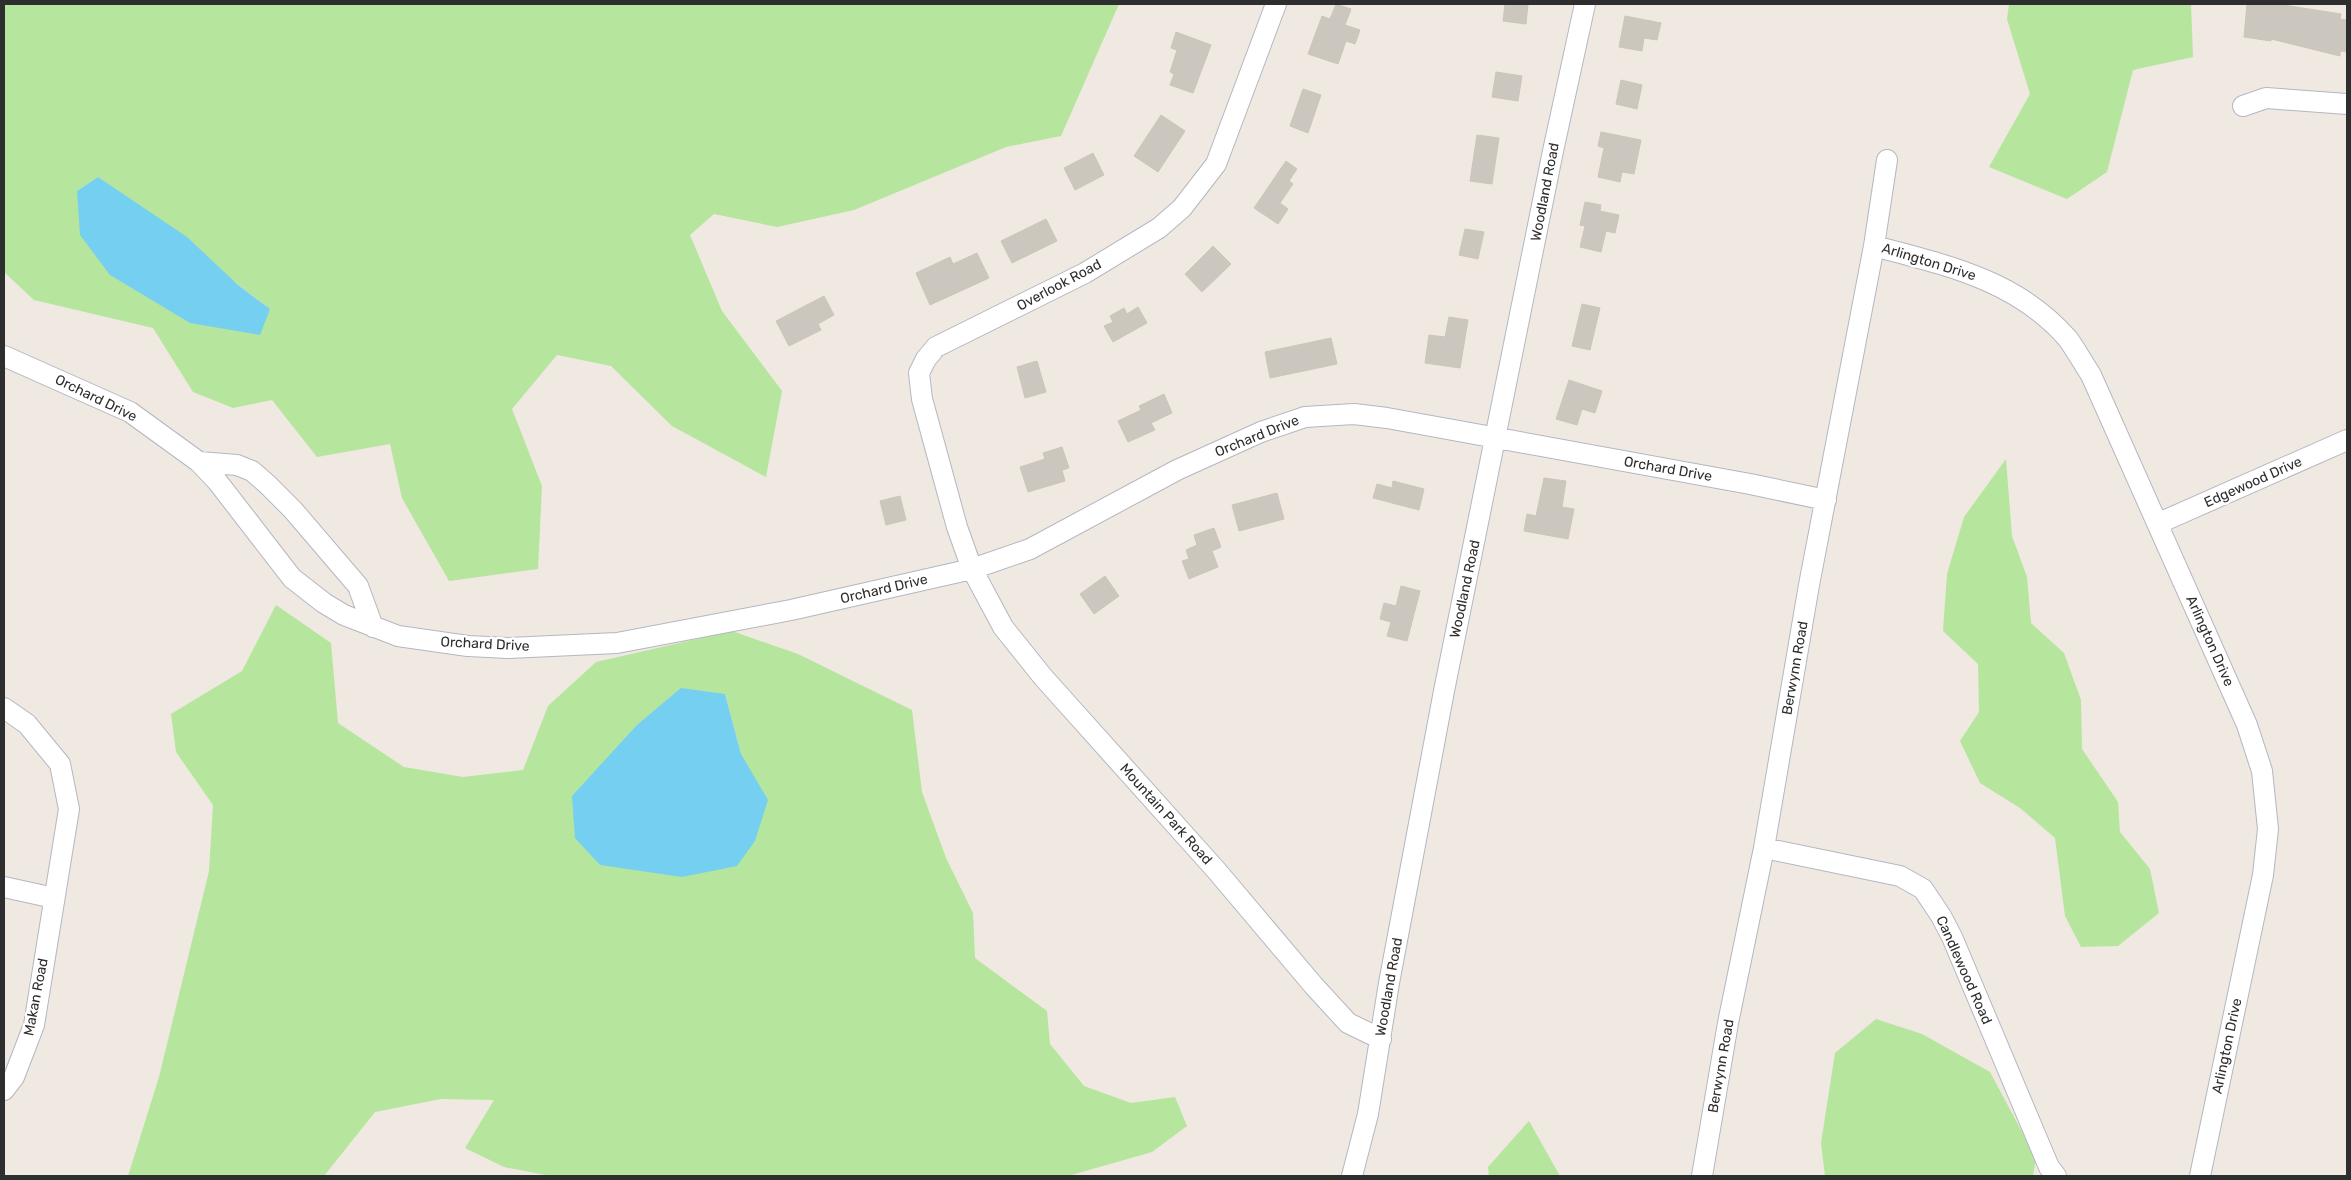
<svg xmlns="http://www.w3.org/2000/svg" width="2351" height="1180" font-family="Rubik,sans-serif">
  <rect width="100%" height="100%" fill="#efe9e1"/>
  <!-- green -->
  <path fill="#b6e59e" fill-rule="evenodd" d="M4,4H1119L1061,136L1006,147L854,210L777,227L714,214L690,235L722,311L782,391L766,477L672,426L611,366L557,355L512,409L542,486L538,569L449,581L402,498L390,444L317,457L272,400L233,408L193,392L153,328L34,300L4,272ZM98,177L121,194L270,309L77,191Z
    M2009,4H2191L2193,57L2133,70L2107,172L2067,199L1989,167L2030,94L2007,19Z
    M2006,459L2012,536L2027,577L2031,623L2064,653L2081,700L2082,749L2118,802L2120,832L2150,869L2159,913L2118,946L2081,947L2065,916L2055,838L2020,808L1980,783L1960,741L1979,712L1978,664L1943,631L1947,574L1964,517Z
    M276,605L331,643L338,723L404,767L463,777L523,770L548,706L596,662L732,631L798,654L912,710L922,792L946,858L973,913L975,958L1047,1011L1050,1044L1084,1086L1131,1103L1175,1097L1187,1126L1152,1152L1068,1176H551L504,1167L465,1148L494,1100L441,1099L375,1112L324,1176H128L159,1077L209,871L213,805L176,752L171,714L242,671ZM725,694L741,754L640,870L601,865Z
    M1876,1019L1922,1034L1990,1072L2036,1158L2033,1176H1825L1821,1143L1835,1053Z
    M1529,1121L1560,1176H1489L1488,1167Z"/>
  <!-- water -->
  <path fill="#75cff0" d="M98,177L187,237L237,284L270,309L260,335L190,323L110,275L80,235L77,191Z
    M681,688L725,694L741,754L768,800L755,841L737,866L682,877L600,865L575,838L572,796L637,725Z"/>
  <!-- building -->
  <path fill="#cbc7bf" stroke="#cbc5ba" d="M1336,4L1351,9L1345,25L1360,30L1355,44L1346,41L1338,64L1308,54L1322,16L1330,19Z
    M1505,4H1528L1526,24L1503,21Z
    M2247,4H2277L2341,14L2340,19L2347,20V52L2340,51V56L2271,39V41L2244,37Z
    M1625,16L1661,23L1657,40L1644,38L1642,51L1619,47Z
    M1176,32L1211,45L1193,93L1170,85L1174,74L1170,72L1177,50L1171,48Z
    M1496,72L1522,76L1518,101L1492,97Z
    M1621,80L1642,85L1637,109L1616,104Z
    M1303,89L1321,95L1308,133L1290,126Z
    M1161,115L1185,131L1158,172L1134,156Z
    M1601,132L1641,140L1634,174L1622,172L1620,182L1598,177L1604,148L1598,146Z
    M1477,135L1499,138L1492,184L1470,181Z
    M1093,153L1104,175L1075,190L1064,168Z
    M1286,161L1297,169L1289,181L1293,184L1280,203L1288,209L1278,224L1254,208Z
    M1585,202L1601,205L1600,211L1619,215L1615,233L1606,231L1601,252L1580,247L1585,226L1580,225Z
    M1046,219L1057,241L1012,263L1001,241Z
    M1465,229L1484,232L1478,259L1459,255Z
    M1213,246L1231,264L1202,292L1185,274Z
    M977,253L989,278L930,305L916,273L950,257L953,264Z
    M824,296L834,315L818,324L821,330L789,346L776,321Z
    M1582,304L1600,308L1590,350L1572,346Z
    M1138,307L1147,323L1113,342L1104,326L1113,322L1110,316L1124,308L1127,314Z
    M1449,317L1468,320L1460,368L1425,363L1429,335L1445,337Z
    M1331,338L1337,364L1270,378L1265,352Z
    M1037,361L1046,392L1025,398L1017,367Z
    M1569,380L1602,391L1595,413L1582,409L1577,425L1556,419Z
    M1164,394L1172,413L1151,423L1155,430L1128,442L1118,421L1141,410L1139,406Z
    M1062,447L1069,468L1062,470L1065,481L1028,492L1020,467L1045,459L1043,453Z
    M1544,478L1566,481L1562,507L1574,509L1568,539L1524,531L1527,514L1536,516Z
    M1393,481L1424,489L1419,510L1373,498L1377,484L1392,488Z
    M1277,493L1284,519L1239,531L1232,505Z
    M900,496L906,520L886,525L880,501Z
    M1214,528L1221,547L1212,551L1218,567L1189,579L1182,561L1189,559L1186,550L1197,545L1194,535Z
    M1105,576L1119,596L1094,614L1080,594Z
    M1401,586L1420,591L1407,641L1387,636L1391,622L1380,619L1384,603L1396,606Z"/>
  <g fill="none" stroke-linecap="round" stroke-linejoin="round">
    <!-- minor casing -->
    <g stroke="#b4b7c1" stroke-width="22">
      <path id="minor" d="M1276,4L1216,164L1182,208L1159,228L1085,273L936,347L926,359L919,373L922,399L957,527L972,569L1003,627L1043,677L1216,870L1314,986L1348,1023L1381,1039
        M2243,106L2266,98L2347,104
        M1874,246C1946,265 2017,280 2068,339C2076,350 2083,363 2091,375L2247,725L2262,771L2268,829L2263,875L2200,1176
        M4,356L130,412L199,462L217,481L292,578L324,603L344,615L398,636L468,646L508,648L617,643L791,610L972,569L1030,549L1177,470L1261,432L1305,417L1354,414L1387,418L1750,484L1826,500
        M199,462L237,465L252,471L267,484L293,510L358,586L373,627
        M2159,523L2347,440
        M4,708L27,724L60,764L69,809L34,1025L14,1077L4,1090
        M1764,848L1900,876L1923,889L1941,916L1952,937L2049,1167L2056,1176
        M4,887L54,898
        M1352,1176L1368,1114L1389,983L1444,691L1553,151L1585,4
        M1702,1176L1728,1023L1764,848L1809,585L1874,246L1887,160"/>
    </g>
    <!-- minor -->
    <use href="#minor" stroke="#fff" stroke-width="20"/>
  </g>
  <g text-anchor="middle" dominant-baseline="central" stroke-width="5" stroke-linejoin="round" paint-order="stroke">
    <!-- street labels -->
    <g font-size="14" fill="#2e2e2e" stroke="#fff">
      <text transform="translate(1545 192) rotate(-79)">Woodland Road</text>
      <text transform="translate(1929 262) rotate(17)">Arlington Drive</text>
      <text transform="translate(1059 285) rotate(-28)">Overlook Road</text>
      <text transform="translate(96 398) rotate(26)">Orchard Drive</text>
      <text transform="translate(1257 436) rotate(-22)">Orchard Drive</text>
      <text transform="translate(1668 469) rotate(10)">Orchard Drive</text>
      <text transform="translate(2253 482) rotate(-24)">Edgewood Drive</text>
      <text transform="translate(884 589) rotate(-13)">Orchard Drive</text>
      <text transform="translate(1465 589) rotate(-78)">Woodland Road</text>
      <text transform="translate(2210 641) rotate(66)">Arlington Drive</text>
      <text transform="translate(485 644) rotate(3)">Orchard Drive</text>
      <text transform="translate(1795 668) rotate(-80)">Berwynn Road</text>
      <text transform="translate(1166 814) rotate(48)">Mountain Park Road</text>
      <text transform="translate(1964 970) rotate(66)">Candlewood Road</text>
      <text transform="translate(1389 987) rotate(-80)">Woodland Road</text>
      <text transform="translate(36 997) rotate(-79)">Makan Road</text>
      <text transform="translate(2227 1046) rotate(-78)">Arlington Drive</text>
      <text transform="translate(1721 1066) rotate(-80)">Berwynn Road</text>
    </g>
  </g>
  <!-- border -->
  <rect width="2351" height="1180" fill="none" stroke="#2e2e2e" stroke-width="10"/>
</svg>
